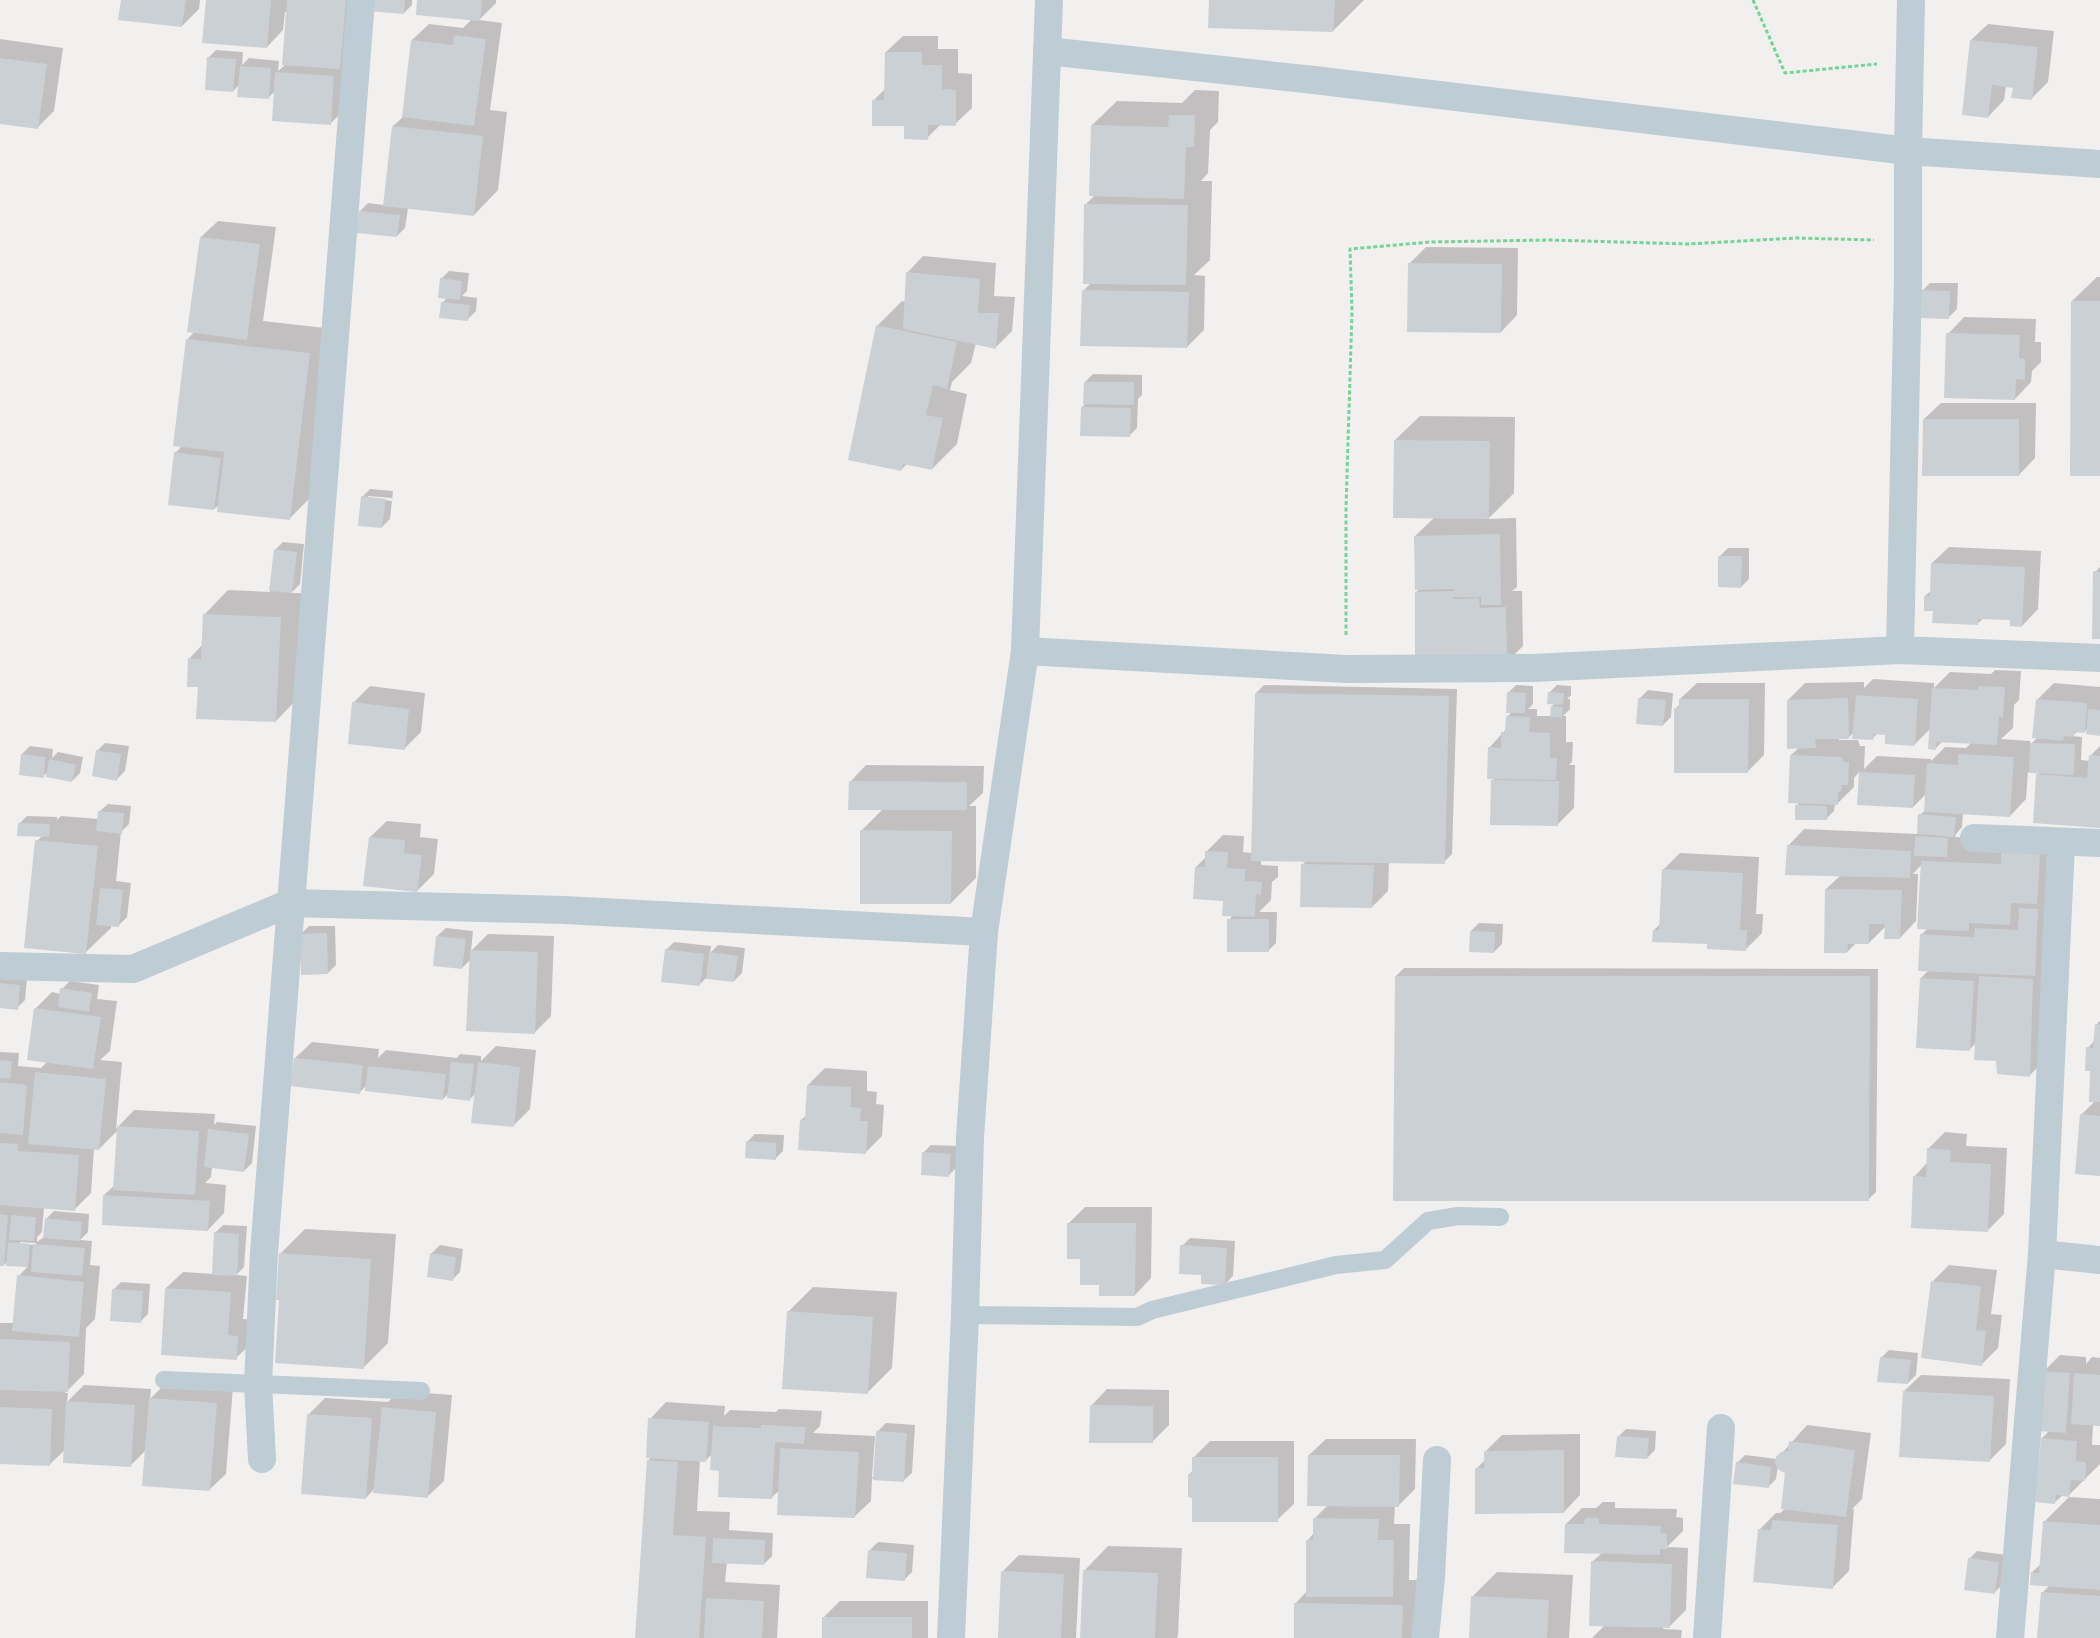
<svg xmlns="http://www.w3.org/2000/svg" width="2100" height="1638" font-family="Roboto,sans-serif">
  <rect width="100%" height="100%" fill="#f2efef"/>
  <!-- shadow -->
  <path fill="#0003" fill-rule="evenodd" d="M122,0H200L199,9L182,26Z
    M207,0H361L347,107L330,124L275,91L268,98L240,84L233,91L208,58L216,50L243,52L242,65L249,58L279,61L278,71L286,64L287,12H285L283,30L267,47Z
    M370,0H412V5L404,13Z
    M418,0H496V3L479,20L502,23L490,110L507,112L498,190L474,215L408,208L405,228L397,236L360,211L368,203L384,205L393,126L403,117L412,40L429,24L463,28L472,19Z
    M1211,0H1364L1333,31Z
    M1988,24L2054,31L2048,82L2031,99L2014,86L2006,85L2004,100L1988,117L1971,40Z
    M903,36H938V49H958V73L972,74V108L955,124H941L927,138L874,100L885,89L886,52Z
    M0,39L63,48L54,111L37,128L0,122Z
    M1195,90L1219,91L1218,122L1210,130L1208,173L1201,181H1212L1210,260L1194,275L1205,276L1204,330L1187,347L1083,291L1091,283L1086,204L1095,195L1092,125L1117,101L1182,103Z
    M218,221L276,227L263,321L334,329L314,494L289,519L220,504L214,509L175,453L182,446L187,340L194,332L201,237Z
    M1426,247L1518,248L1517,315L1501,332L1409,264Z
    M923,256L996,263L994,296L1015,297L1012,331L996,347L976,343L971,363L952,382L950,390L967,394L957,444L932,469L907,464L901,470L877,326L902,301L905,302L907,273Z
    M449,271L469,273L467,291L462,296L477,298L476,311L468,319L442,303L448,297L441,279Z
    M2097,277H2100V474L2072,301Z
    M1930,283H1958L1957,309L1949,317L1922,291Z
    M1964,317L2036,319L2035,342H2041V362L2032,371L2031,382L2015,399L1948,334Z
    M1093,374L1142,375V395L1138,399L1137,428L1129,436L1082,407L1085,404V382Z
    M1941,403H2036L2035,458L2019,475L1924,419Z
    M1420,416L1515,417L1514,493L1488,519L1516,518L1517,587L1512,591H1522L1523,646L1506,663L1416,592L1420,589L1415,536L1434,518L1395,440Z
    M370,489L393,491L390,519L382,527L362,497ZM368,496L392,498V501L368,498Z
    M283,542L304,544L300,584L291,593H305L300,696L276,721L199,686L189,659L202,645L204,615L228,590L270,592L275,550Z
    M1949,547L2041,551L2038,609L2022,626L2012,619L1984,618L1977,624L1934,610L1925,596L1931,591L1932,563Z
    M1728,548H1749V579L1741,587L1720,556Z
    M2100,567V638L2095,572Z
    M1995,670L2021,671L2019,700L2014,705L2013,728L2001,739L2030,741V745L2037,738V700L2054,683L2100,687V734L2088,728L2084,732L2078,731L2072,736L2082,737L2081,760L2090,761V756L2100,746V827L2037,775L2040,772H2028L2026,799L2010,816L1963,813L1962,827L1956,834L1955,837L2016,840L2064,830L2046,1059L2029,1076L1997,1060L1977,1042L1969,1050L1921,978L1929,970L1921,935L1928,928L1922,864L1913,874H1918L1916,921L1900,938L1886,926L1869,943H1856L1847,952L1826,889L1841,875L1788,846L1804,829L1918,834L1920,815L1926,809L1927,793L1913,807L1859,804L1860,771L1854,778V787L1837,804H1835L1834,811L1826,819L1796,806L1799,803L1791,755L1800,747L1788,700L1805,683L1864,682V688L1873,679L1934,683V688L1950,672L1991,674ZM1931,728L1935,749L1943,741L1971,743L1966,748L1945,747L1931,761V759L1877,756L1864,769L1865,746H1860L1858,740H1839V738H1848L1854,732L1872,739L1878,733L1886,734L1914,745Z
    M1697,683H1765L1764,755L1747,772L1675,709L1680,704V699Z
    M1264,685L1457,689L1452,854L1444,862H1389L1388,891L1372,907L1302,865L1306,861L1261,860V865L1278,866V877L1272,882L1271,900L1259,912H1277L1276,943L1268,951L1229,920L1233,915L1225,900L1196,867L1206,857V852L1223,835L1244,836L1243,852L1252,853L1256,693Z
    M1516,685L1533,686V704L1528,709H1537V716H1551L1552,706L1555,703L1549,693L1557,685L1571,686V695L1567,699H1570V709L1563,716H1566V742H1573L1572,762L1569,765H1575L1574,808L1557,825L1492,781L1495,778L1489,748L1507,728V717L1512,712L1508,693Z
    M370,686L425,693L421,732L404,749L353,703Z
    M1648,690L1673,693L1671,717L1663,725L1640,698Z
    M105,743L129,746L125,771L117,779L97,751Z
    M30,746L53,749L52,758L58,752L83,757L80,773L72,781L48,772L43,776L22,754Z
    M866,765L984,766L983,793L969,806H976V878L951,903L861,831L883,809L850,782Z
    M108,804L131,806L129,824L121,832L116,881L131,883L127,917L119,925H111V928L86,952L37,841L42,836L19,824L27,816L57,817V820L61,816L99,819V812Z
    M387,821L421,824L420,837L438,839L434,874L417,891L370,837Z
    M1680,853L1759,857L1756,914H1763L1762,933L1745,950L1654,930L1660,924L1663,870Z
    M1479,923L1503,924L1502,944L1494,952L1471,931Z
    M309,926H335L336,965L328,973L301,934Z
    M446,928L473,931L471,951L488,934L554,936L551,1016L534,1033L471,959L462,968L437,936Z
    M674,942L711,946L710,953L718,945L745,948L742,973L734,981L706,978L699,985L666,950Z
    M1404,968L1878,969L1876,1192L1868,1200L1396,976Z
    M0,975L27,977L25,1000L17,1008L0,1007Z
    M70,981L99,985L97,999L117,1001L110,1051L100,1060L122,1062L116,1129L134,1110L215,1114L214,1125L217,1122L256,1126L252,1163L244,1171L212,1167L211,1177L205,1183L226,1185L224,1213L208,1230L104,1195L115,1185L118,1130L99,1149L94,1148L91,1193L74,1210L44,1207L42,1232L37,1237V1242L44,1237L46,1219L54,1211L89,1214L88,1232L80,1240L92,1241L90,1265L100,1266L95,1319L86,1328L84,1374L65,1393H68L67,1402L84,1385L151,1389L150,1399L167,1382L233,1387L226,1474L209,1490L146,1450L131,1465L65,1450L49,1465L0,1463V1323H14L19,1276L28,1266L7,1265L8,1261L4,1265L0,1264V1052L19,1053L18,1066L41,1068L48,1061L35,1009L52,992L61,994L62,989ZM20,1242L36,1243V1245L20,1244Z
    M2100,1021V1174L2081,1115L2095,1101L2088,1048L2095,1040L2096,1025Z
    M312,1042L379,1049L378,1058L386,1050L457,1058L460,1054L481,1056V1061L496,1046L536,1050L530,1109L513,1126L476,1093L470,1099L449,1093L443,1099L367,1085L360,1092L295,1058Z
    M825,1068L867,1071V1091L877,1092L876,1104L884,1105L882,1136L865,1153L801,1120L807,1115L808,1085Z
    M1945,1132L1967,1134L1966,1146L2007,1148L2004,1214L1988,1230L1914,1177L1927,1163L1928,1149Z
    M755,1134L784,1135L783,1151L775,1159L747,1142Z
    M931,1145L958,1146L957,1167L949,1175L923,1153Z
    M1085,1207H1152L1151,1278L1135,1295L1082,1258L1069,1223Z
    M223,1225L247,1226L244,1267L236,1275L247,1276L243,1319L254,1320L253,1342L236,1358L166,1288L183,1272L213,1274L215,1233Z
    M305,1229L396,1234L388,1343L364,1367L280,1299V1254Z
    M1190,1238L1235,1241L1233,1276L1225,1284L1203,1274L1182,1246Z
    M440,1245L463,1249L460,1272L452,1280L428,1276L432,1253Z
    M1949,1265L1997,1270L1991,1314L2002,1315L1998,1348L1981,1365L1933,1281Z
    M121,1282L150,1284L148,1314L140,1322L113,1290Z
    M813,1287L897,1292L892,1368L867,1393L788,1312Z
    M1889,1350L1918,1353L1916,1375L1908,1383L1881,1358Z
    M2060,1355L2086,1357V1364L2092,1357L2100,1358V1425H2093L2092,1445H2100V1464L2069,1495H2063L2054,1503L2042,1438L2049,1431L2043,1372Z
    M1921,1375L2010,1379L2006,1444L1989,1461L1904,1391Z
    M1107,1389L1169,1390V1425L1152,1442L1091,1406Z
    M399,1391L452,1395L444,1481L427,1497L375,1488L366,1498L308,1415L325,1398L388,1402Z
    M666,1402L725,1406L724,1416L730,1410L776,1412L779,1409L822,1411L820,1426L813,1433L875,1436L872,1477H875L878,1431L886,1423L915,1425L912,1473L903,1481L872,1478L871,1501L854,1517L780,1490L771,1498L720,1470L712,1454L706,1460H700L697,1511L730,1512L729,1530L773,1533L772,1556L764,1564L727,1562L725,1582L780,1585L777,1638H636L648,1461L651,1457L650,1419Z
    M1807,1425L1871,1433L1862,1499L1852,1509H1854L1849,1571L1832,1588L1759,1530L1776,1513H1780L1786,1508V1473L1778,1466L1776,1479L1768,1487L1737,1463L1745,1455L1777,1459Z
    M1626,1429L1656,1431L1655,1450L1647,1458L1618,1437Z
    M1580,1434V1495L1564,1512L1476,1469L1485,1460V1452L1502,1435Z
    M1326,1439H1416L1415,1489L1399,1505H1395L1394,1524H1410L1409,1580H1427L1426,1638H1295L1296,1603L1307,1591L1308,1540L1314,1533V1519L1328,1505L1309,1455Z
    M1210,1441H1294V1504L1277,1520L1193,1496L1189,1475L1193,1470V1458Z
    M2069,1497L2100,1499V1638H2039L2042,1593L2050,1585L2032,1572L2041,1564L2044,1522Z
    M1603,1502H1615V1508L1677,1509L1676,1517L1683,1518V1531L1667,1547L1688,1548L1686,1610L1669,1627H1663V1629L1682,1630L1681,1638H1592L1605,1625L1592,1562L1602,1553L1566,1524L1582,1508H1596Z
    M878,1542L914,1545L912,1572L904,1580L870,1550Z
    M1108,1546L1182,1548L1178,1636L1177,1638H1081L1084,1571Z
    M1977,1551L2006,1555L2002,1585L1994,1593L1969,1559Z
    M1019,1555L1080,1558L1076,1638H999L1002,1572Z
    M1497,1572L1573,1575L1569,1638H1470L1473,1596Z
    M840,1601H928V1638H823V1618Z"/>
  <!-- building -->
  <path fill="#cbd0d5" d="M121,0H186L182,27L118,20Z
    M206,0H271L267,48L202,43Z
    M287,0H346L340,69L282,65Z
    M368,0H405L404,14L368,11Z
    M417,0H482L480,21L416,15Z
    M1209,0H1335L1333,32L1208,28Z
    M454,35L486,39L474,126L402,117L411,40L453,45Z
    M1970,40L2038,47L2032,100L2011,98L2013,88L1992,85L1988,118L1962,115Z
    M885,52H922V65H942V89L956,90V126L928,125V140L904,139V126H872V100H884Z
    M207,57L236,59L233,92L205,90Z
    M0,58L47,64L38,129L0,124Z
    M240,66L271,68L269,99L237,97Z
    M275,72L334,76L331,125L272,121Z
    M1169,115H1195L1194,147H1186L1184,199L1089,196L1091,125L1168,127Z
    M392,126L483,136L474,216L383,206Z
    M1084,204L1188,205L1186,285L1083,284Z
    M359,211L400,215L397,237L356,233Z
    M200,237L260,244L247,340L187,332Z
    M1408,263L1502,264L1501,333L1407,332Z
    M906,272L980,279L978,313H999L996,349L903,329Z
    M440,278L462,281L460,300L438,298Z
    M1082,290L1189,292L1187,348L1080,346Z
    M1920,290L1950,291L1949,319L1920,318Z
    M2071,301H2100V476H2070Z
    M441,302L470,305L468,321L439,318Z
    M876,325L957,342L947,389L933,385L926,415L943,418L932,470L903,464L901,471L848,460Z
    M1946,333L2020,335L2019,358L2025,359V380L2016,379L2015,400L1944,398Z
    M186,339L310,353L290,520L217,512L224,452L173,446Z
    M1084,382H1134V405L1083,404Z
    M1081,407L1131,408L1130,437L1080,436Z
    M1923,419H2019V476H1922Z
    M1394,440L1490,441L1489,519L1393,518Z
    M174,452L221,458L214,510L168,505Z
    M361,496L386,499L382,528L358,526Z
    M1500,534L1501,605H1481V597H1453V599L1479,598L1480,608L1506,607L1507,664L1415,665V592L1454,591V589L1415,590L1414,536Z
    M274,549L297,552L292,593L269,591Z
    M1718,556H1742L1741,588L1718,587Z
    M1931,563L2025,567L2022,627L2010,626V620L1978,619V625L1932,623L1933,611H1924V596H1930Z
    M2093,571L2100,572V639H2092Z
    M203,614L281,617L276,722L196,719L198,687H187L188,658L201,659Z
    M1978,686L2005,687L2003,718L1999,717L1997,745L1936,742V750L1928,749L1932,688L1978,690Z
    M1507,692L1526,693L1525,713H1506Z
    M1548,692L1564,693L1563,705L1547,704Z
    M1255,693L1449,696L1445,864L1251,861Z
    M1856,695L1918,699L1915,746L1885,744V735L1873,734V740L1852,739Z
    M1638,698L1666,700L1663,726L1636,724Z
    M1848,698L1849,739H1815L1816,748L1787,749V700Z
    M1679,699H1749L1748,773H1674V708H1679Z
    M2036,699L2087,703L2085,733L2074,732V737L2064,736L2063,741L2032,738Z
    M352,702L409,709L405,750L348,744Z
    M1551,706L1563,707L1562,718L1550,717Z
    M2088,709L2100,710V736L2086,734Z
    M1506,716L1530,717L1529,732L1550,733V758H1557L1556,780L1487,779L1488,747L1501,748V732H1505Z
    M2030,743L2075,744L2074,775L2029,773Z
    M96,750L121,754L117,781L92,776Z
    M21,754L45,757L44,778L19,775Z
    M1958,754L2014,757L2010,817L1924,812L1927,763L1958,765Z
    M1790,755L1841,757L1844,762H1849L1848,785H1842L1841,791L1838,793V805L1788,803Z
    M2089,755L2100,756V828L2033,823L2036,774L2087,778Z
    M49,759L76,765L72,782L46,777Z
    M1859,772L1915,775L1913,808L1857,805Z
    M1491,780L1559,781L1558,826L1490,825Z
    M849,781L967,782V810H848Z
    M1795,805L1827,806V820H1795Z
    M98,811L124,813L122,834L96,831Z
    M1918,814L1956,817L1954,837L1917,834Z
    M18,823L50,824L49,837L17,836Z
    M860,830L952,831L951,904H860Z
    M1915,836L1948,838L1947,857L1914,856Z
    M369,837L405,840L404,853L422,855L417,892L363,886Z
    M35,840L98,846L86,954L24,948Z
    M1787,845L1911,851L1910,878L1785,875Z
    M1205,851L1228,852L1227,868L1245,869V881L1262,882L1261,895L1256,894L1255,917L1222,916L1223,901L1193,899L1195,867H1205Z
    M2001,852L2040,854L2037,904L2011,903L2010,925L1969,923V931L1917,929L1921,861L2001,864Z
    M1301,864L1374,865L1372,908L1300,907Z
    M1662,869L1743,873L1740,930H1747L1746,951L1707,949V944L1652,942L1653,930H1659Z
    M100,888L123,890L119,927L96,925Z
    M1825,889L1902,890L1900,939H1884L1885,924H1869V944H1848L1847,953H1824Z
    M2019,908L2038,909L2035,976L1918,971L1920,934L1974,937L1975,928L2018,930Z
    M1227,919H1269V952H1227Z
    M1470,931L1495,932L1494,953L1469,952Z
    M327,933L328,974L301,975L300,934Z
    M436,936L466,939L462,969L433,966Z
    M665,949L704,954L700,986L661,982Z
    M470,950L538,952L535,1034L466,1031Z
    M709,952L738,956L734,982L706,979Z
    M1395,976H1870L1869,1201H1393Z
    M1979,976L2033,979L2030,1077L1997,1074L1996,1061L1974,1060Z
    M1920,978L1974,981L1970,1051L1916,1048Z
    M0,983L20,985L18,1010L0,1008Z
    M60,988L92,993L89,1012L58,1007Z
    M34,1008L101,1017L93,1069L27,1060Z
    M2095,1024L2100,1025V1102H2089L2090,1071H2085L2086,1047L2093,1048Z
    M294,1058L363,1065L360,1094L290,1086Z
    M0,1060L12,1061L10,1079L0,1078Z
    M451,1062L474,1064L470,1101L447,1098Z
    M478,1062L520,1067L514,1127L471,1123Z
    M368,1066L446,1074L443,1100L365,1091Z
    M35,1072L106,1079L99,1150L28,1144Z
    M0,1082L27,1085L23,1135L0,1133Z
    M807,1085L851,1087V1107L861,1108L860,1121H868L866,1154L798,1150L800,1120H805Z
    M2080,1114L2100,1116V1176L2075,1174Z
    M117,1126L199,1131L195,1195L113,1190Z
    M208,1129L249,1134L244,1172L204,1167Z
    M746,1141L776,1143V1160L745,1158Z
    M0,1143L18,1144V1151L79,1155L75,1211L0,1205Z
    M1927,1148L1951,1150L1950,1162L1991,1164L1988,1232L1911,1228L1913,1176L1926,1177Z
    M922,1152L951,1154L949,1177L921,1175Z
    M103,1195L210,1201L208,1231L102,1225Z
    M0,1214L8,1215L4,1266H0Z
    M11,1215L36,1217L34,1241L9,1240Z
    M45,1218L82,1222L80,1241L43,1238Z
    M1067,1223H1136L1135,1296H1099V1285H1080V1259H1067Z
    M214,1232L239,1234L237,1276L212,1275Z
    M8,1242L30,1244L28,1267L6,1266Z
    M33,1244L85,1248L82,1276L31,1272Z
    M1180,1245L1227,1248L1225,1285L1201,1284V1275L1179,1274Z
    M279,1253L371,1259L364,1369L275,1363L279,1300H276Z
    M430,1253L456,1257L453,1281L427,1277Z
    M17,1275L84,1282L79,1337L12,1331Z
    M1931,1281L1981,1286L1976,1330L1986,1331L1982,1366L1921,1358Z
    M165,1288L231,1292L228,1335L238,1336L237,1360L161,1355Z
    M112,1289L143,1291L141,1323L110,1321Z
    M787,1311L873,1317L868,1394L782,1389Z
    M0,1339L70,1342L68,1392L0,1390Z
    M1880,1357L1911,1360L1908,1384L1877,1382Z
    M2042,1371L2070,1373L2066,1433L2037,1431Z
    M2074,1373L2100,1375V1426L2071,1424Z
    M1903,1391L1994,1396L1990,1462L1899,1457Z
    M149,1398L217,1403L210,1491L142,1486Z
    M66,1401L135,1405L131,1467L63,1463Z
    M1090,1405L1153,1406V1443H1089Z
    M0,1407L52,1409L50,1466L0,1464Z
    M382,1407L436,1412L428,1498L373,1493Z
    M307,1414L372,1418L366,1499L301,1494Z
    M648,1418L709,1422L706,1462L646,1458Z
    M761,1425L806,1427L804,1444L775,1442L772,1499L718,1497L719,1471L710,1470L713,1426L761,1428Z
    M876,1431L907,1433L904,1482L873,1480Z
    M1617,1436L1649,1438L1647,1459L1615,1457Z
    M2041,1438L2077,1441L2076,1461L2086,1462L2085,1481L2071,1480L2069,1497L2056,1495L2055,1504L2035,1502Z
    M1789,1441L1855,1450L1846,1517L1781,1509L1785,1473L1779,1470L1775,1464L1776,1457L1781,1452L1788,1451Z
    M780,1448L859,1452L855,1518L777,1515Z
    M1564,1450V1513L1475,1514V1468H1484V1451Z
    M1308,1455H1400L1399,1507L1307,1506Z
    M1192,1457H1278V1522H1192V1498L1188,1497V1474H1192Z
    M647,1460L678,1462L673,1535L706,1537L699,1638H635Z
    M1736,1462L1771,1467L1769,1488L1733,1484Z
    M1313,1518L1379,1519L1378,1540H1394L1393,1597H1306V1540H1313Z
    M1585,1518H1599V1524L1661,1526L1660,1533L1667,1534V1549H1660V1555L1564,1553L1565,1524H1584Z
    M1772,1520L1838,1525L1833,1589L1753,1582L1758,1529L1771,1530Z
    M2043,1521L2100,1525V1590L2030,1585L2031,1572L2039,1573Z
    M713,1538L765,1540L764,1565L712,1563Z
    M868,1550L907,1553L905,1581L866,1578Z
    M1968,1558L1999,1562L1995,1594L1964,1590Z
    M1591,1561L1672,1564L1670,1628L1589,1626Z
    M1083,1570L1158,1573L1155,1638H1080Z
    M1001,1571L1064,1574L1061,1638H998Z
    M2041,1592L2100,1596V1638H2037Z
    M1471,1596L1549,1600L1547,1638H1469Z
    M706,1598L764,1601L762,1638H704Z
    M1294,1603L1403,1605L1402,1638H1294Z
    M822,1617H912V1638H822Z"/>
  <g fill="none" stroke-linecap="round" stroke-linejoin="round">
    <!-- path -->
    <path stroke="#6dd795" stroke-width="3" stroke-dasharray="4 2.5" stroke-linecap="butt" d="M1753,0L1785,73L1877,64
      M1346,635V508L1352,311L1350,249L1430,242L1550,240L1688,244L1796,238L1874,240"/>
    <!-- service -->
    <path stroke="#beccd3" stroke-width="18" d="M965,1315L1137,1317L1152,1310L1336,1265L1385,1260L1428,1221L1458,1216L1500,1217
      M164,1380L421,1391"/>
    <!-- minor -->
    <path stroke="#beccd3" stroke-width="28" d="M1047,51L1314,80L1908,151L2100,164
      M1900,650L1908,278V151L1911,0
      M1025,651L1346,669L1533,668L1900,650L2100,658
      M1974,838L2100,843
      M0,966L133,969L290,903L564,910L984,932
      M2042,1254L2100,1260
      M262,1459L258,1383L264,1253L361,0
      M1425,1638L1431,1577L1437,1460
      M1707,1638L1721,1428
      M2010,1638L2042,1254L2061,843"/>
    <!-- tertiary -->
    <path stroke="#beccd3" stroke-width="28" d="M951,1638L965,1315L970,1137L984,932L1025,651L1049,0"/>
  </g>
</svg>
